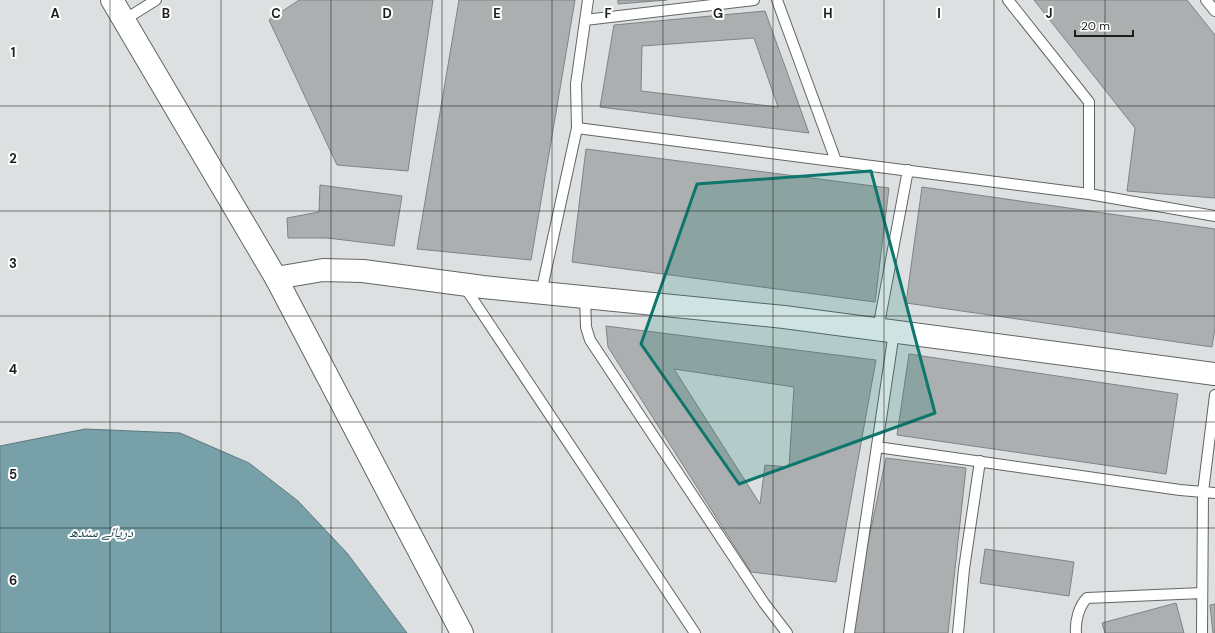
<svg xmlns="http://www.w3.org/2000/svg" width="1215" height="633" font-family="'DM Sans','Noto Naskh Arabic',sans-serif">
  <rect width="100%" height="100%" fill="#dce0e0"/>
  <!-- water -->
  <path fill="#78a0a8" stroke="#5d797f" d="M85,429L180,433L249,463L298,501L347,553L407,633H0V446Z"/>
  <!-- building -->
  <path fill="#abafb0" stroke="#7f8384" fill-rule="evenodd" d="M299,0H433L408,171L337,165L269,20Z
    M459,0H575L531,260L417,249Z
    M618,0H667L618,4Z
    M1034,0H1187L1215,35V198L1127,191L1135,128Z
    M765,11L809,133L600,107L614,25ZM754,38L778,107L641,91L642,46Z
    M586,149L889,188L875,302L572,262Z
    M320,185L402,196L394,246L327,238H288L287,218L319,212Z
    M922,187L1215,229V328L1212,347L906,303Z
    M606,326L876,360L836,582L751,572L608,347ZM674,369L794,387L789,467L765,465L760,504Z
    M909,354L1178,394L1166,474L897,435Z
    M886,458L966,468L948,633H853L859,585Z
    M985,549L1074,562L1069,596L980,583Z
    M1176,603L1184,633H1105L1102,623Z
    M1215,604V633H1213L1210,605Z"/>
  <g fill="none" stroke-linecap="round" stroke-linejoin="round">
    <!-- service casing -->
    <g stroke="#626566" stroke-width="12">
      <path id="service" d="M777,0L836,161
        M1008,0L1089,102V194
        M1206,0L1215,11
        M124,20L156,0
        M585,20L754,0
        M577,128L1089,194L1215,216
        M464,286L695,633
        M541,293L577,128L576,84L588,0
        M585,297L586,327L590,340L764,603L787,633
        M878,329L908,170
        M877,447L1180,490L1215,493
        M849,633L894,332
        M958,633L964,569L980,461
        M1076,633C1075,621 1079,606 1087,598L1202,593
        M1202,633L1203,492L1215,395"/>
    </g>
    <!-- tertiary casing -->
    <g stroke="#626566" stroke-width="24">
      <path id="tertiary" d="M276,278L323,270L363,271L483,287L784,317L1215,374"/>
    </g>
    <!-- secondary casing -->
    <g stroke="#626566" stroke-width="24">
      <path id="secondary" d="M112,0L276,278L462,633"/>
    </g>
    <!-- service -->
    <use href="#service" stroke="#fff" stroke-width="10"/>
    <!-- tertiary -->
    <use href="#tertiary" stroke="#fff" stroke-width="22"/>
    <!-- secondary -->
    <use href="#secondary" stroke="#fff" stroke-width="22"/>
  </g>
  <!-- marked area -->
  <path fill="#0f766e" fill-opacity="0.2" stroke="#0f766e" stroke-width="3" stroke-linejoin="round" d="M871,171L935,413L739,484L641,344L697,184Z"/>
  <!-- grid -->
  <path fill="none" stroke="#1e1f1f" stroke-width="1" stroke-opacity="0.55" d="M110,0V633M221,0V633M331,0V633M442,0V633M552,0V633M663,0V633M773,0V633M884,0V633M994,0V633M1105,0V633M0,106H1215M0,211H1215M0,316H1215M0,422H1215M0,528H1215"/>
  <g text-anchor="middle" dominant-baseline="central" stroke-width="4" stroke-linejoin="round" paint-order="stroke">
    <!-- water labels -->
    <g font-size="14" font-style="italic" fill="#163d44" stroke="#fff">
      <text x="101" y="532">دریائے سندھ</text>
    </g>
  </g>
  <g font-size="13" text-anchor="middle" font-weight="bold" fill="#1e1f1f" stroke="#fff" stroke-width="4" stroke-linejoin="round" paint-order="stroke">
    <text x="55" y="18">A</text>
    <text x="166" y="18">B</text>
    <text x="276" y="18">C</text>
    <text x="387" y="18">D</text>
    <text x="497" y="18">E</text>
    <text x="608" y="18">F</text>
    <text x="718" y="18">G</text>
    <text x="828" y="18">H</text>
    <text x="939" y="18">I</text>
    <text x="1049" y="18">J</text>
    <text x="13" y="57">1</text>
    <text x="13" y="163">2</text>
    <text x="13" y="268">3</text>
    <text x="13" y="374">4</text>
    <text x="13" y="479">5</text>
    <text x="13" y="585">6</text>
  </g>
  <!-- scale -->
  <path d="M1075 30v6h58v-6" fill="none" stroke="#1e1f1f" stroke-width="2"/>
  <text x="1081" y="30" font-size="12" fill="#1e1f1f" stroke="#ffffff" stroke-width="3" paint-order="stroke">20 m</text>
</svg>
